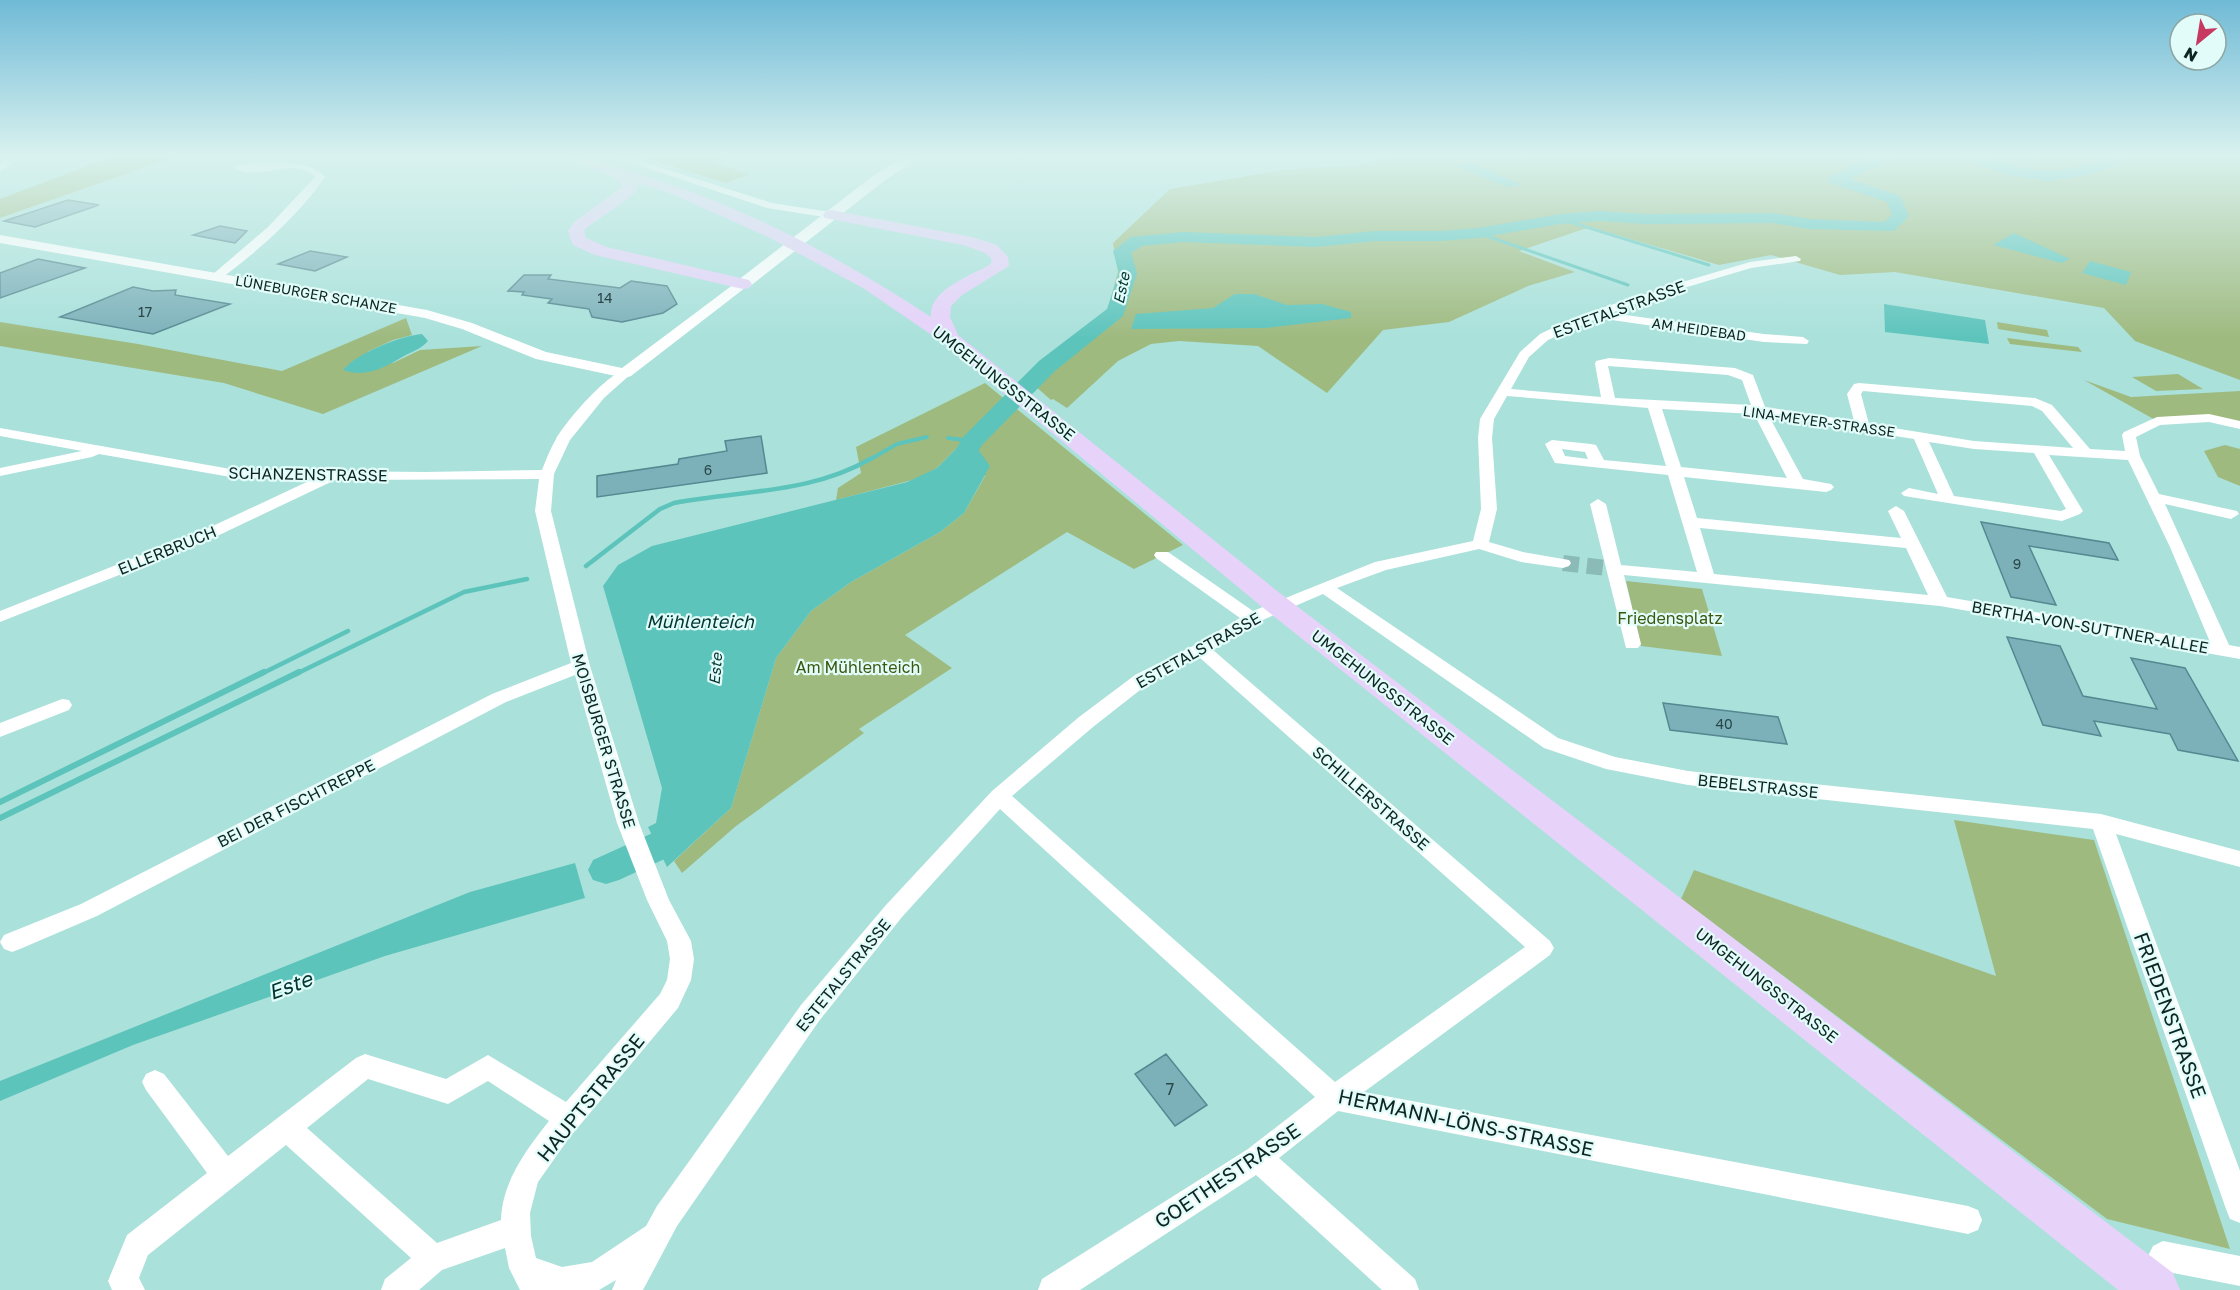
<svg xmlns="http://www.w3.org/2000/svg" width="2240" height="1290" font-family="'Golos Text',sans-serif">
  <rect width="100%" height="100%" fill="#aae1db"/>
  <!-- green -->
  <path fill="#9fba7f" d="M111,157H174L0,218V199Z
    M643,157H726L713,162L749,174L726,183Z
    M1392,157H2240V380L2135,341L2104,308L1895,272L1840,275L1771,255L1719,265L1590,227L1519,251L1575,272L1528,286L1449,322L1383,330L1327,393L1258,346L1179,341L1151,344L1118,361L1067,408L1053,399L1051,400L1026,378L1039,364L1107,311L1118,272L1113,243L1170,189L1282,170L1359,165Z
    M406,318L412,335L393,340L367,352L393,363L420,350L482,346L323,414L224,383L0,346V322L138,344L282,371Z
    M1997,322L2047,330L2049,337L1998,329Z
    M2007,338L2078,347L2082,352L2010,344Z
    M2178,374L2203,389L2156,391L2132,377Z
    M2084,380L2131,397L2240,391V425L2209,418L2157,421Z
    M985,383L1183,545L1134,569L1067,532L905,635L952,668L859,729L864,733L736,826L682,873L674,861L731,808L776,658L811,611L851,582L940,532L964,513L985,476L965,440L937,468L916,479L836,500L838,488L861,473L856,447Z
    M2225,445L2240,449V486L2218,477L2204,451Z
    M1626,581L1702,589L1722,656L1641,646Z
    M1954,820L2094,840L2230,1249L2107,1219L1681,899L1694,870L1996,976Z"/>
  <!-- water -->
  <path fill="#5dc4bc" d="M1471,162L1522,185L1507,187L1456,166Z
    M2014,233L2070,259L2061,263L1993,245Z
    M2090,261L2131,272L2126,285L2082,273Z
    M1235,294H1254L1287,305L1322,304L1351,312V318L1265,328L1131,329L1136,314L1213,308Z
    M1884,304L1985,320L1989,344L1885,332Z
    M422,334L428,341C421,349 413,351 404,356C384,368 366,378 343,370C357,353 400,336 422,334Z
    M965,440L972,441L990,466L964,513L940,532L851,582L811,611L776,658L731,808L667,867L648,827L656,823L662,788L603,586L618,565L652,546L907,482L937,468Z
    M575,863L585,898L385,956L133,1045L0,1101V1081L470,892Z"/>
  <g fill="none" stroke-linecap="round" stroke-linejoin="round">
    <!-- stream-far3 -->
    <path stroke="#5dc4bc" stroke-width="3" d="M1560,219L1709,265
      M1478,233L1628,285"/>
    <!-- stream-far2 -->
    <path stroke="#5dc4bc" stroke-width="4" d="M948,438L972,441
      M869,460L897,444L927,437"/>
    <!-- stream-far1 -->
    <path stroke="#5dc4bc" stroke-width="4.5" d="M586,566L660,509L674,503C741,490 811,494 872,458
      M261,674L348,631
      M296,674L464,592L527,579"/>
    <!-- stream -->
    <path stroke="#5dc4bc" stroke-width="6" d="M0,802L264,672
      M0,818L299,672"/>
    <!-- river -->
    <path fill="#5dc4bc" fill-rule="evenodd" d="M1870,157H1901L1899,160L1883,163L1850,179L1900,196L1909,216L1894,231L1809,229L1774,223L1645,224L1599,221L1560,224L1478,238L1440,241H1375L1316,247L1183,242L1142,246L1131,253L1137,273L1123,316L1055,371L982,445L960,482L951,484L942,482L939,477L964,436L1039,361L1107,309L1119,273L1113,251L1131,237L1183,232L1316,237L1375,231H1440L1478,228L1560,214L1599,211L1645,214L1774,213L1809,219L1884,222L1892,215L1887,202L1830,183L1828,180L1830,177Z
      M1963,157C1970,157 1979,156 1986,157C2007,160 2021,171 2046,171C2076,172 2100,157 2129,157L2116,165L2092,174L2048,181L2011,176L1965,160Z
      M681,805L693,809L699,818L684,850L619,880L606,884L593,880L588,870L593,860L657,831L669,809Z"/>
  </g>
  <!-- building -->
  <path fill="#7db1ba" stroke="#558891" stroke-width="1.5" d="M68,200L99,205L35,227L4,221Z
    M220,226L247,231L235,243L193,235Z
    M310,251L347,257L315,271L278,264Z
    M38,259L85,268L0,298V273Z
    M524,275H551L548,279L620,288L631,281L667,286L677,304L663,313L622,322L592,317L589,309L548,303L552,299L522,295L524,292L508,291Z
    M133,287L153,291L176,290L175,295L230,304L153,334L60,317Z
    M761,436L767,473L597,497V476L678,464L679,459L727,451L725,441Z
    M1981,522L2109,543L2118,560L2029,546L2056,605L2011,597Z
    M2007,637L2060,646L2083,696L2157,709L2131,658L2185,668L2238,761L2178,750L2170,734L2094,721L2101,736L2043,725Z
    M1663,703L1778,717L1787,744L1670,730Z
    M1166,1054L1207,1105L1175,1126L1135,1074Z"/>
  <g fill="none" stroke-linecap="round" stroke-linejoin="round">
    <!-- minor-tunnel -->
    <path stroke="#8bbbb6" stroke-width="16" stroke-dasharray="16 8" stroke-linecap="butt" d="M1563,563L1614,569"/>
    <!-- minor -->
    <path fill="#fff" fill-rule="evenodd" d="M614,157H628L772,203L831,212L836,215L831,218L767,208Z
      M5,160L13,162L0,172V164Z
      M261,160C282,163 310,160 325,177C300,214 256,253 220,279H212V275L268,227L315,177C292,155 253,184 233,167Z
      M1796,256L1801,259L1800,261L1751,268L1677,290L1670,296L1643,301L1611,313L1764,334L1803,337L1809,341L1807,344L1764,342L1598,318L1548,340L1529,357L1511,389L1601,397L1595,364L1596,361L1609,358L1735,368L1753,375L1765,407L1854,421L1847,394L1854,384L1859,383L2035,398L2052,405L2090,449L2125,451L2122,435L2124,432L2157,417L2209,414L2240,421V429L2209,422L2160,425L2136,437L2140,456L2159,494L2237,511L2239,514L2231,519L2165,504L2229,645L2240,647V659L1940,606L1624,575L1641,644L1638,648H1626L1590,504L1598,499L1606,504L1621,565L1697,572L1668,475L1555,463L1545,444L1552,440L1591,444L1596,445L1604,460L1666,466L1648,408L1507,396L1494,419L1492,438L1497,509L1489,542L1523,552L1569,560L1571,563L1569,566L1563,568L1521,562L1479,549L1386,570L1337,588L1558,738L1615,757L1688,771L2101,814L2240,851V867L2116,834L2240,1171V1223L2230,1219L2226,1209L2093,829L1688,785L1606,769L1544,748L1323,594L1258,622L1213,650L1550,941L1554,948L1550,955L1364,1092L1968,1206L1978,1210L1982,1220L1978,1230L1968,1234L1338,1111L1279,1158L1415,1279L1419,1290H1382L1256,1175L1080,1290H1038L1042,1279L1248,1149L1315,1097L1000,809L902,917L819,1021L677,1226L643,1290H612L616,1280L599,1290H520L509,1268L505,1248L442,1270L419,1290H381L385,1279L411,1258L286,1145L148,1255L139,1278L145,1290H112L108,1281L127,1235L207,1173L146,1090L142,1082L146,1074L155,1070L164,1074L228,1156L356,1058L365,1054L446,1079L488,1055L566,1102L660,994L667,980L670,959L667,941L647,900L617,823L575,675L506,702L97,916L20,949L12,952L4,949L0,942L4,935L81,904L492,694L571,663L535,511L539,479L335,480L213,538L0,622V611L202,531L313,479L236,478L99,454L92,457L0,476V468L82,451L0,436V428L236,470L425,472L542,470C546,460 550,449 556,439C564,424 612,366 630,370L632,373L604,398L570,440L554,474L551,511L590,666L639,823L669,900L691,941L694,959L691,980L678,1008L569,1138L538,1182L530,1213L531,1236L536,1258L562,1267L592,1262L646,1226L657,1206L801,1005L886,905L992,791L1079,717L1135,675L1195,645L1240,618L1156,558L1154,555L1156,552H1168L1253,611L1375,562L1473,541L1481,509L1478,438L1480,419L1520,352L1540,334L1571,319L1637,296L1662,291L1669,286L1750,262ZM1608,366L1728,375L1742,380L1751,405L1615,398ZM1863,391L2032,406L2042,411L2073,448L1974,441L1869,424L1861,394ZM1662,409L1754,414L1787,478L1681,467ZM1769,416L1914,439L1938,494L1909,488L1901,493L1904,496L2062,521L2080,514L2083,511L2049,455L2128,460L2170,547L2210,642L1947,597L1904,511L1896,506L1888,511L1901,538L1697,518L1684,477L1826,492L1831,490L1834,487L1831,484L1803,479ZM1929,442L1974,449L2034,453L2066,509L2061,511L1954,496ZM1562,449L1585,452L1588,459L1565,456ZM1700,528L1906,548L1928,595L1714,574ZM1199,657L1525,947L1335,1082L1012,796L1093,727L1149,683ZM368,1079L448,1104L488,1081L549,1121C526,1150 502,1182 501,1220L437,1243L307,1128Z
      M62,699L69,700L72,705L69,710L0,737V723Z
      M2163,1241L2240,1256V1286L2163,1271L2153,1266L2148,1256L2153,1246Z"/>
    <!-- tertiary -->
    <path fill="#fff" fill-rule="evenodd" d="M0,235L427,310L472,323L546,352L622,368L738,281L743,280L750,284L631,376L625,378L536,359L462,329L425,318L0,243Z"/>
    <!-- secondary -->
    <path fill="#fff" fill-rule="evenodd" d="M904,157H920L884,181L749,287H737L735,284L737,281L874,175Z"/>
    <!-- primary -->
    <path fill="#e7d2fa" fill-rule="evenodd" d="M563,157C593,157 614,166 642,175C745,207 842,258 931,317C928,290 972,275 991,264V258L985,253L963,245L825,218L823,215L825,212L831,210L972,237L997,245L1008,257L1009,266L962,295L951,306L950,317L958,335L1281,594L2173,1273L2180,1290H2118L1261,606L942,342L863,288L768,237L670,193L637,183L638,188L630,197L586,228L584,231L586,238L607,247L749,280L752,284L749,288L743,289L595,255L573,245L568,231L574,222L622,187L619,180Z"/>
  </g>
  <!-- sky -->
  <linearGradient id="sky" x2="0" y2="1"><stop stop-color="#70bad6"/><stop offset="0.46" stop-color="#d9f2ef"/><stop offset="1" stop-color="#d9f2ef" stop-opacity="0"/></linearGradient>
  <rect width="2240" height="338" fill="url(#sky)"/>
  <g text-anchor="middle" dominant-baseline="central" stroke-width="4.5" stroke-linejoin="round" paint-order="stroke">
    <!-- far-street labels -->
    <g font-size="14" fill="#0e2422" stroke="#e1fcf9">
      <text transform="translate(316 294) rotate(10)">LÜNEBURGER SCHANZE</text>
      <text transform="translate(1699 329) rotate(8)">AM HEIDEBAD</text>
      <text transform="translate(1819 421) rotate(8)">LINA-MEYER-STRASSE</text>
    </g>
    <!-- number labels -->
    <g font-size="14" fill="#2a4748">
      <text x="605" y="297">14</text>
      <text x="145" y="311">17</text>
      <text x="708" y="469">6</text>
      <text x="2017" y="563">9</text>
      <text x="1724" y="723">40</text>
    </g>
    <!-- far-water labels -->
    <g font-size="15" font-style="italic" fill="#013532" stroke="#e1fcf9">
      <text transform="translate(1121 288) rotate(-78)">Este</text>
      <text transform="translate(715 669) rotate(-85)">Este</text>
    </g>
    <!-- street labels -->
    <g font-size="16" fill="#0e2422" stroke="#e1fcf9">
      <text transform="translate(1619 309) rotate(-20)">ESTETALSTRASSE</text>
      <text transform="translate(1004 383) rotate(38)">UMGEHUNGSSTRASSE</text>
      <text transform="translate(308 474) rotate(1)">SCHANZENSTRASSE</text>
      <text transform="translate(167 550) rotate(-22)">ELLERBRUCH</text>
      <text transform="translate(2090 627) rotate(10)">BERTHA-VON-SUTTNER-ALLEE</text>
      <text transform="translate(1198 650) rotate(-29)">ESTETALSTRASSE</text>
      <text transform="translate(1383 687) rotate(38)">UMGEHUNGSSTRASSE</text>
      <text transform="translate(604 741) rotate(73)">MOISBURGER STRASSE</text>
      <text transform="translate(1758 786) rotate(6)">BEBELSTRASSE</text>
      <text transform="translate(1371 798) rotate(41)">SCHILLERSTRASSE</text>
      <text transform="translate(296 803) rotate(-27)">BEI DER FISCHTREPPE</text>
      <text transform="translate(843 975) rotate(-51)">ESTETALSTRASSE</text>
      <text transform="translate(1767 985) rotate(38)">UMGEHUNGSSTRASSE</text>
    </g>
    <!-- park labels -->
    <g font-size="16" fill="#3b560d" stroke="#e1fcf9">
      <text x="1670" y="618">Friedensplatz</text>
      <text x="858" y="667">Am Mühlenteich</text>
    </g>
    <!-- near-number labels -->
    <g font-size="16" fill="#2a4748">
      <text x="1170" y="1089">7</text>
    </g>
    <!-- water labels -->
    <g font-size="18" font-style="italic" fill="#013532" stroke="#e1fcf9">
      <text x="700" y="621">Mühlenteich</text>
    </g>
    <!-- near-street labels -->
    <g font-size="20" fill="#0e2422" stroke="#e1fcf9">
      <text transform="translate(2171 1015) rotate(70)">FRIEDENSTRASSE</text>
      <text transform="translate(590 1097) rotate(-51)">HAUPTSTRASSE</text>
      <text transform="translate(1466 1122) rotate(12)">HERMANN-LÖNS-STRASSE</text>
      <text transform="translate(1227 1175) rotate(-34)">GOETHESTRASSE</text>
    </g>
    <!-- near-water labels -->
    <g font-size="21" font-style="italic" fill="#013532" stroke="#e1fcf9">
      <text transform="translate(290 985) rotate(-20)">Este</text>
    </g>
  </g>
  <!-- north arrow -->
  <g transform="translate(2198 42) rotate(210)"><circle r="28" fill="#e1fcf9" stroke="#8da6a3" stroke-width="1.5"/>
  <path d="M0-4.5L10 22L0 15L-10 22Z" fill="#c73961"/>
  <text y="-9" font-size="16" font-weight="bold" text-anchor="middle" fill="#0e2422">N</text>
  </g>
</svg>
